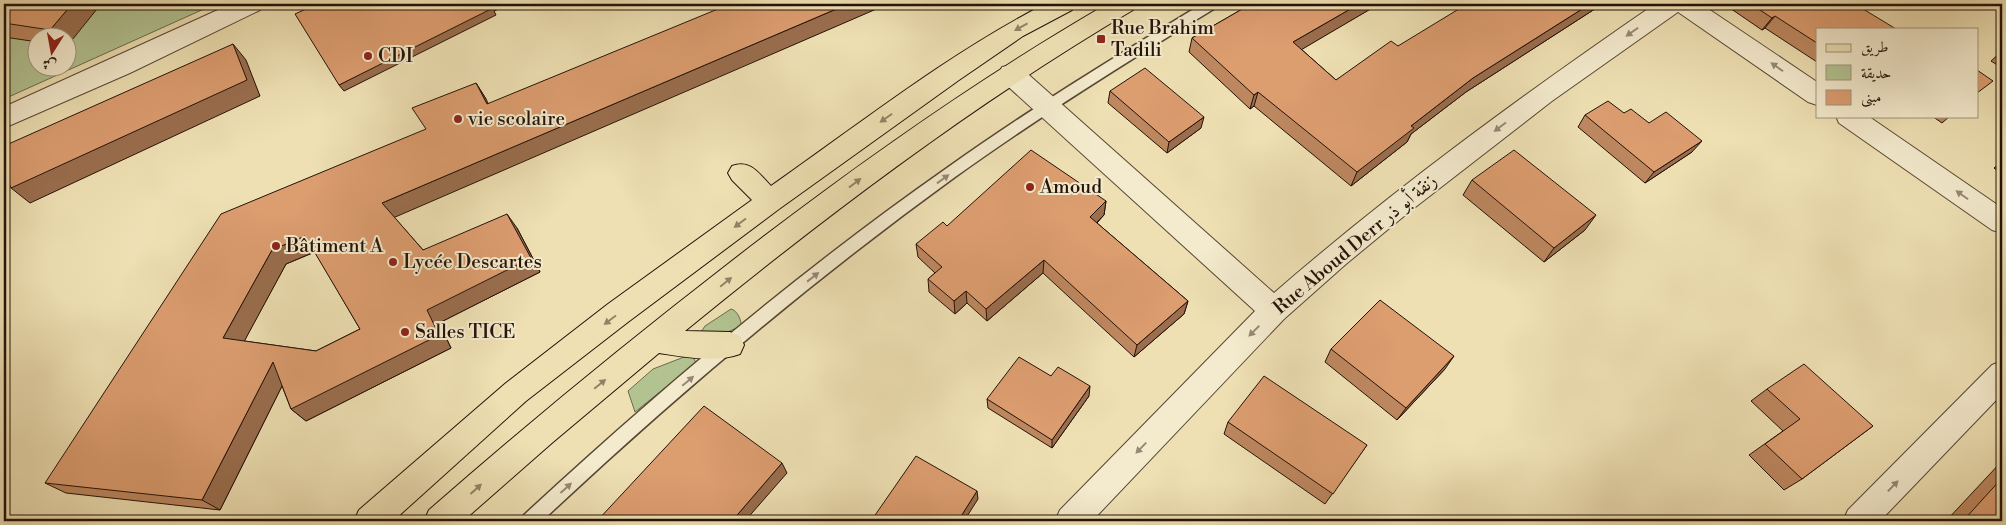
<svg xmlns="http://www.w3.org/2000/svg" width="2006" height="525" font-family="'Libre Bodoni',Amiri,serif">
  <rect width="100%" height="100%" fill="#eee0b3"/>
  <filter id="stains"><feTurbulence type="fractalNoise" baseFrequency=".004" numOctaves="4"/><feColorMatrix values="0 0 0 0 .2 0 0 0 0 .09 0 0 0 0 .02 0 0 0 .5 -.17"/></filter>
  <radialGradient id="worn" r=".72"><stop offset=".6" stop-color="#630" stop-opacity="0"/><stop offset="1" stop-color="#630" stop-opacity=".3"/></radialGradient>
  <!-- green -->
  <path fill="#b2c391" stroke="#6a6a4c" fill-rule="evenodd" d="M4,4H215L4,99ZM38,38H68V68H38Z
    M731,309C737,310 742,321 741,326L712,339L701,332L705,326Z
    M684,357H693L696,363L635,412L628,391L653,369Z"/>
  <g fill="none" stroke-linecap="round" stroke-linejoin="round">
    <!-- lane casing -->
    <g stroke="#564633" stroke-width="3">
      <path id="lane" d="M1202,4H1218L1217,7C1128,61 1040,116 955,177C810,282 673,398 542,521H522L524,515C658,391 797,273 947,168C1030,109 1116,56 1202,4Z"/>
    </g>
    <!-- street casing -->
    <g stroke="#564633" stroke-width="2">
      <path id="street" d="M231,4H264L260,10L130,73L4,128V107Z
        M1655,4H1701L1817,82V105L1808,102L1678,12L1552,101L1409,212L1346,264L1284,319L1092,521H1055L1060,510L1255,311L1002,81L999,74L1002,67L1011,65L1020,67L1274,293C1395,188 1524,94 1655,4Z
        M1836,116H1868L2002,208V233L1992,230L1839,123Z
        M2002,361V394L1880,521H1843L1848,510L1992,365Z"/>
    </g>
    <!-- primary casing -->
    <g stroke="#231208" stroke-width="2">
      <path id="primary" d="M1045,4H1076L1072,10L1023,36L959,80L779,209L628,322L526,401L393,521H354L359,510L506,383L608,304L752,200L732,180L728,173L732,166C751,159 759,174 771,186C861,123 948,54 1045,4Z
        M1107,4H1137L1133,10C974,104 828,214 685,331L730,332L740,336L744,345L740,354C715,363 685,357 659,353L553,442L463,521H424L429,510C526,425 626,343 728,264C849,170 974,81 1107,4Z"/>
    </g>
    <!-- lane -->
    <use href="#lane" fill="#f4ebce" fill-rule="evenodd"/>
    <!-- street -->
    <use href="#street" fill="#f4ebce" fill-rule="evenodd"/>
    <!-- primary -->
    <use href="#primary" fill="#eee0b3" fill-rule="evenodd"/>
  </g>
  <!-- wall -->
  <path fill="#bd875f" stroke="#231208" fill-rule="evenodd" d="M4,4L68,38H38V42L4,37Z
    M1251,4H1379L1301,49L1336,80L1398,46L1601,5L1466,92L1411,134L1407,142L1351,186L1254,106L1250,109L1189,52L1192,38Z
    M1724,4H1855L1817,29V62L1765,28L1762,30Z
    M2002,51V68L1991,61Z
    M476,83L486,99L394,217L423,250L517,228L540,272L439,323L451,348L306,421L291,409L282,386L220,510L66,493L45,483ZM315,252L360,329L316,351L244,341L286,264Z
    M1110,91L1201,128L1167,153L1108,103Z
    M1624,113L1649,123L1692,152L1645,183L1578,127L1585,115Z
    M1932,116H1950L1942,123Z
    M2002,162V174L1994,168Z
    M1472,180L1585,230L1544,262L1463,195Z
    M1106,201L1104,215L1097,223L1188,301L1184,314L1134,357L1043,273L987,321L967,303L955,314L929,292L928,279L935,273L918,257L916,244L947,226Z
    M1331,349L1445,369L1397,420L1325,362Z
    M1051,376L1089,396L1052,448L988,408L987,399Z
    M1767,389L1873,426L1802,479L1784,490L1749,455L1783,431L1751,401Z
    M1228,422L1367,445L1325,504L1224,434Z
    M2002,461V521H1946Z"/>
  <!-- shaded-wall -->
  <path fill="#9a6e4e" stroke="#231208" d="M72,4H101L68,45V38H57L50,30Z
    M493,4H510L494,11L496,15L344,91L339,85Z
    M848,4H888L393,218L382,203Z
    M1359,4H1379L1289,57L1293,42Z
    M1590,4H1602L1601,5L1466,92L1411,134L1407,142L1351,186L1357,172L1411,126L1473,78Z
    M1775,16L1765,28L1762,30L1772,18Z
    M233,44L246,60L260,96L30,203L11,188Z
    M476,83L486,99L496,119L487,104Z
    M1258,92L1254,106L1250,109L1254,95Z
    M1204,117L1201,128L1167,153L1169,142Z
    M1702,141L1692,152L1645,183L1654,172Z
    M1106,201L1104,215L1089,230L1090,217Z
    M507,214L517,228L540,272L439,323L451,348L306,421L291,409Z
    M1596,215L1585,230L1544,262L1554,248Z
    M305,236L319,250L286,264L239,351L223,338L272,250Z
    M1044,260L1043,273L987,321L986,309Z
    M966,291L967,303L955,314L954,301Z
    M1188,301L1184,314L1134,357L1137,345Z
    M1454,356L1445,369L1397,420L1406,408Z
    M273,362L288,374L220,510L202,500Z
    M1090,386L1089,396L1052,448V440Z
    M782,463L787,473L745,521H732Z
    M977,491L978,499L964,521H958Z"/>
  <!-- building -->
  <path fill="#dc9d6f" stroke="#231208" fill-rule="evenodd" d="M4,4H72L50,30L4,23Z
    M317,4H493L490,5L493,8L339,85L295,14Z
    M730,4H848L382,203L423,250L507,214L531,258L427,310L439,335L291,409L273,362L202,500L45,483L221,214L426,129L412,108L476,83L487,104ZM305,236L360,329L316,351L223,338L272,250Z
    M1251,4H1359L1293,42L1336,80L1391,41L1398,46L1467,4H1590L1473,78L1411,126L1414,128L1357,172L1258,92L1254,95L1192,38Z
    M1751,4H1855L1896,29H1817V43L1775,16L1772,18Z
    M233,44L247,80L11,188L4,172V146Z
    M1145,68L1204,117L1169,142L1110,91Z
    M1977,70L1993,81L1977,93Z
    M1608,101L1624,113L1631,109L1649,123L1666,112L1702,141L1654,172L1585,115Z
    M1031,150L1106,201L1090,217L1188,301L1137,345L1044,260L986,309L966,291L954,301L928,279L942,267L916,244L943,222L947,226Z
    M1514,150L1596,215L1554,248L1472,180Z
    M1380,300L1454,356L1406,408L1331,349Z
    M1019,357L1051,376L1058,367L1090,386L1052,440L987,399Z
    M1804,364L1873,426L1802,479L1765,444L1800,419L1767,389Z
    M1264,376L1367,445L1333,494L1228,422Z
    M704,406L782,463L732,521H597Z
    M916,456L977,491L958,521H871Z
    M2002,478V521H1963Z"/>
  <!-- one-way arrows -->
  <defs><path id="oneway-solid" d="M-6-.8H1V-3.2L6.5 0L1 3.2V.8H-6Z" transform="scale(1.25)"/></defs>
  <g fill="#938366">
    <use href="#oneway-solid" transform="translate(1021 27) rotate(151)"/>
    <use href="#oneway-solid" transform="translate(886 118) rotate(145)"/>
    <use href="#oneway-solid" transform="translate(855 183) rotate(-37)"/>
    <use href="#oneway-solid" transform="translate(740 223) rotate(143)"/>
    <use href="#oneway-solid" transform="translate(726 282) rotate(-39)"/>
    <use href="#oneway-solid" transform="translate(610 320) rotate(143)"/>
    <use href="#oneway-solid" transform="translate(600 384) rotate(-39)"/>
    <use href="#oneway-solid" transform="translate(476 489) rotate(-42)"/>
  </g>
  <g fill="#968975">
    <use href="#oneway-solid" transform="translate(1632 32) rotate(145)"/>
    <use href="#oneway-solid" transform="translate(1777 67) rotate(-145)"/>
    <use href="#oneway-solid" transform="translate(1500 127) rotate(143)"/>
    <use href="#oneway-solid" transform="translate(943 179) rotate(-36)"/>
    <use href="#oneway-solid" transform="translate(1962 195) rotate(-145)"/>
    <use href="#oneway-solid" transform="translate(813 277) rotate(-38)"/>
    <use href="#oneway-solid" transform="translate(1254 331) rotate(135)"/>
    <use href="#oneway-solid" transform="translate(688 381) rotate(-40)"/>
    <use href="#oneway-solid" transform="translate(1141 448) rotate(134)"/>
    <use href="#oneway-solid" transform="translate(1893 486) rotate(-46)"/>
    <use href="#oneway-solid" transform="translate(566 488) rotate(-42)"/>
  </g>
  <!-- markers -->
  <g fill="#8f2418" stroke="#f4ebce" stroke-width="2">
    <rect x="1096" y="34" width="10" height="10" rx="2.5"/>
    <circle cx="368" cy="56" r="5"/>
    <circle cx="458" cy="119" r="5"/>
    <circle cx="1030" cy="187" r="5"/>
    <circle cx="276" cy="246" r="5"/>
    <circle cx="393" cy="262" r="5"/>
    <circle cx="405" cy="332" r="5"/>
  </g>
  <g text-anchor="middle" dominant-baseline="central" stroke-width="4" stroke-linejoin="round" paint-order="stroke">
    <!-- poi labels -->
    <g font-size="19" fill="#231208" stroke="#f4ebce" text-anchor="start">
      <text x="1111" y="28">Rue Brahim<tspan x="1111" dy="22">Tadili</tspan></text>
      <text x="378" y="56">CDI</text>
      <text x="468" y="119">vie scolaire</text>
      <text x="1040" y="187">Amoud</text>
      <text x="286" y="246">Bâtiment A</text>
      <text x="403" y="262">Lycée Descartes</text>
      <text x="415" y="332">Salles TICE</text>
    </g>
    <!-- street labels -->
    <g font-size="19" fill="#231208" stroke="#f4ebce">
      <text transform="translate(1355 244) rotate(-40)">Rue Aboud Derr زنقة أبو ذر</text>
    </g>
  </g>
  <!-- margin -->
  <rect width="2006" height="525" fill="none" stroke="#eee0b3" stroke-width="20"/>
  <rect x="5" y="5" width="1996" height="515" fill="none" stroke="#231208" stroke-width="2.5"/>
  <rect x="10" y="10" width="1986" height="505" fill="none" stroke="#231208"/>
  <!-- legend -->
  <rect x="1816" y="28" width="162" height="90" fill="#f4ebce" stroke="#a0947f"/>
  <rect x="1826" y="44" width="25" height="8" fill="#eee0b3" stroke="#a0947f"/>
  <text x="1861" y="52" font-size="15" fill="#231208">طريق</text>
  <rect x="1826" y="65" width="25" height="15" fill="#b2c391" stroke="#a0947f"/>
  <text x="1861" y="78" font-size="15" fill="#231208">حديقة</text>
  <rect x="1826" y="90" width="25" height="15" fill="#dc9d6f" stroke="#a0947f"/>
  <text x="1861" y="102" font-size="15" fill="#231208">مبنى</text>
  <!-- north arrow -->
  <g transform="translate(52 52) rotate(191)"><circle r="24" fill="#f4ebce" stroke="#a0947f"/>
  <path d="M0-4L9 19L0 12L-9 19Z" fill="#8f2418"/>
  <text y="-8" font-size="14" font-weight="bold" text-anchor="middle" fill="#231208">ش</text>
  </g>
  <rect width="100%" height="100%" filter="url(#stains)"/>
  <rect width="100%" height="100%" fill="url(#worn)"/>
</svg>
